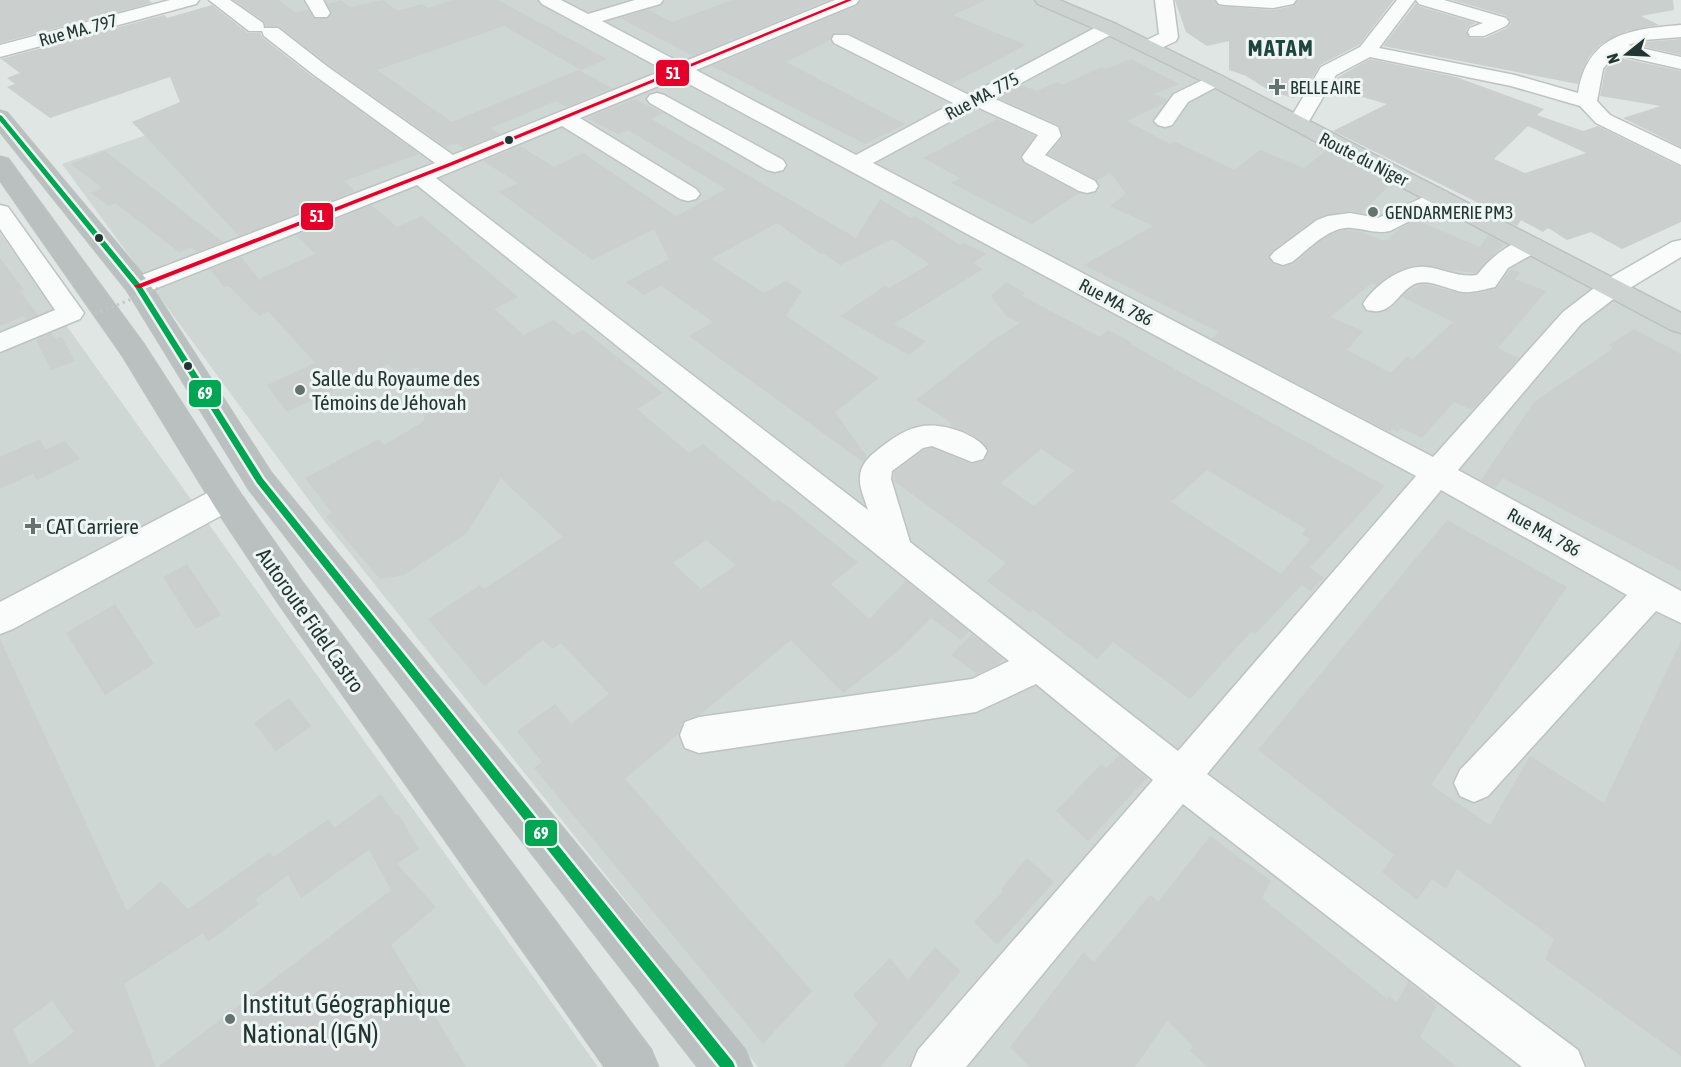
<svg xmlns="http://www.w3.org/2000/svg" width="1681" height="1067" font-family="'Asap Condensed',sans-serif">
  <rect width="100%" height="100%" fill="#e0e6e4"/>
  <!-- built -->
  <path fill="#ced7d4" d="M224,0H1044L1681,324V1067H758L322,518L62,164L318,76Z
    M0,233L598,1067H0Z"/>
  <!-- building -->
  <path fill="#cbcfce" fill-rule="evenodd" d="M0,0H149L152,3L0,43Z
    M234,0H278L296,13L308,9L315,19L329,18L332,12L328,4L341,0L350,7L383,0L398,11L422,4L428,8L452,0H498L607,59L581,70L504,26L377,70L452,122L578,70L612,88L567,107L556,101L491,128L500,134L464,148L456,143L446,147L329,65L279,26H266L264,21Z
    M732,0H829L693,56L620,18L648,10L672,22Z
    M861,0H986L953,15L1026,45L951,84L848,33H834L830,40L786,62L905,124L865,144L712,66L857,6Z
    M1175,0H1214L1219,6L1273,10L1293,6L1298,0H1394L1359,45L1320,65L1302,94L1293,98L1270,91L1246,76L1229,70V41L1207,46L1186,32Z
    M1452,0H1673L1674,10L1641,16L1659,25L1627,31L1600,45L1589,57L1578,84L1383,46L1416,3L1418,6L1476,23L1469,26L1466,31L1470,38H1485L1507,28L1511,23L1507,16Z
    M212,5L248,33H260L263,38L313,77L419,154L344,181L355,191L239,236L132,122L180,102L170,77L50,118L7,87L15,84L7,78L20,73L1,59L164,15L167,18Z
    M1681,39V55L1637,45L1644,42Z
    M1616,57L1681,71V147L1623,118L1661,106L1600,96L1605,70Z
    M1131,59L1179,84L1154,94L1167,100L1165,103L1127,121L1170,144L1174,141L1234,170L1260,150L1304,168L1327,150L1391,184L1361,213L1350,211L1316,218L1272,251L1268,257L1273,264L1282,267L1293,264L1321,241L1336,232L1344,230L1361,232L1385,241L1401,228L1416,220L1480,247L1488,235L1504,244L1476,273L1417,265L1398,271L1377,285L1372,283L1330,317L1363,331L1347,350L1391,373L1407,356L1413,359L1453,322L1402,297L1406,293L1422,284L1463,294L1484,292L1497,288L1511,269L1520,273L1515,279L1546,291L1498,348L1519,358L1472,410L1454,402L1422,438L1401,428L1398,432L1393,429L1390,432L1212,339L1219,332L1084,265L1153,226L1110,206L1126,194L1110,172L1097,181L1049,154L1063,137L1059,125L999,98L1021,85L1037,91L1057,82L1062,85L1102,67L1105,69Z
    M1370,59L1456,77L1544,109L1537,115L1583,131L1598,126L1681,167V222L1622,249L1591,232L1567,240L1548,228L1543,232L1521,220L1517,226L1501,218L1503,215L1333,131L1387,104L1331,88L1338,77ZM1528,126L1586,153L1525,173L1494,159Z
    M635,99L663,113L651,119L856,238L880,199L911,218L915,216L960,245L964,243L986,254L973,263L983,269L894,324L926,341L909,355L840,316L885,286L889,288L930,264L892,239L839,266L840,265L823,253L821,254L777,223L711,259L764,293L786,281L802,291L786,316L879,378L835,412L867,457L863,462L689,336L713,322L661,286L644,295L626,282L669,259L654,229L592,260L499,192L518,183L483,161L520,146L554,167L583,153L676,216L726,189L628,130L618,134L587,118Z
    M997,119L1035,136L1020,156L1024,164L1079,193L1032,224L951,183L960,178L923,158Z
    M105,151L223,242L196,252L192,247L179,252L115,203L109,206L91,193L102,188L71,164Z
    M372,205L397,227L422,216L518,297L494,309L524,335L554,320L573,335L583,330L663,393L637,409L689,453L703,444L774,502L778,499L858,562L831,584L869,619L906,581L969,631L961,640L931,618L898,651L843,693L791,640L701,714L684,720L678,734L625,779L812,991L763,1044L534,768L542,762L517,731L555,704L571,724L609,694L561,643L553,649L543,640L484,686L428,619L480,585L484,589L563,537L501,478L467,533L404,575L380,579L326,516L332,513L305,478L379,439L384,445L423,422L425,414L450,400L417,367L400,375L388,364L287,412L267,385L315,363L268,311L259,316L229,286L224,287L210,269L241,257L259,279L315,254L296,235ZM706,540L736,565L701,589L673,563Z
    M0,258L24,290L20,291L38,315L26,320L24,316L0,326Z
    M1006,282L1025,293L1022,296L1100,337L1108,330L1131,342L1130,344L1385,486L1310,568L1324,578L1311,591L1302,585L1255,634L1251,632L1190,699L1113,642L1097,659L1033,610L1030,613L987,581L1006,563L894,481V472L924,450L932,448L971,464L985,460L989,450L981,440L963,430L949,426L952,423L916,400L993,340L1020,323L1007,317L991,296ZM1041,449L1074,471L1034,506L1001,483ZM1207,470L1306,529L1302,534L1310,539L1281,574L1171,502Z
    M1634,329L1681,354V571L1503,478L1495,488L1481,480L1534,402L1614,348L1609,345Z
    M51,333L56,339L62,337L75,361L51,370L36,340Z
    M40,439L45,450L65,441L80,459L37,480L33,474L0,489V457Z
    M1447,520L1567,587L1431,785L1490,825L1530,756L1604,803L1681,641V1056L1545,959L1554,939L1457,869L1446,889L1432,879L1417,900L1382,872L1394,855L1258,750Z
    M187,564L221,615L196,629L163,577Z
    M115,604L154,664L105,695L66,633Z
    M972,634L1003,659L998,664L977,674L951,655Z
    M0,639L127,911L161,881L188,909L270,852L273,857L329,819L334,828L381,794L397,816L399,815L419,849L397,864L436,907L391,945L466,1067H158L391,890L369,850L301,898L288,875L256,899L259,904L208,942L203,933L124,984L156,1067H0ZM52,1001L74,1032L30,1065L13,1029Z
    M289,698L311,726L276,751L254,723Z
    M1119,755L1147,778L1088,841L1056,811L1101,764L1106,768Z
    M1210,836L1271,881L1262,898L1387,999L1389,996L1397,1002L1408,982L1437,1005L1420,1037L1457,1067H1208L1190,1051L1193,1046L1167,1021L1135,1067H1030L1010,1047L1083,953L1094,962L1150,895L1158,902Z
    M1027,858L1054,882L997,945L974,922L1003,891L1001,889Z
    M935,947L961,971L880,1067H844L878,1024L853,995L890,958L908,980Z"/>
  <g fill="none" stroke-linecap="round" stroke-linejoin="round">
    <!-- minor casing -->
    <g stroke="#bdc3c1" stroke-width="3">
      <path id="minor" d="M170,0H199L196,4L0,57V45Z
        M209,0H230L263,23L264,28H278L328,67L453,155L664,70L542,4L539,0H561L588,14L635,0H663L660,4L602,21L681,63L835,0H859L856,4L696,70L856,155L953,103L834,43L832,39L834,35H848L969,95L1102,24H1116L1118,28L1116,32L993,98L1058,127L1061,136L1045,155L1095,181L1098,186L1095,191L1087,193L1079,191L1025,162L1022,157L1038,135L977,107L873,163L1433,457L1563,312L1602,282L1672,242L1681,240V257L1620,294L1581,324L1458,470L1681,591V623L1656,611L1488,796L1474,802L1460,796L1454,783L1460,770L1627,595L1441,490L1207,774L1578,1050L1585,1067H1522L1183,804L966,1067H911L918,1050L1153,780L1036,684L976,712L699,753L685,748L680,735L685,722L699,717L972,679L1009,661L417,185L147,292L138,294L129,292L125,286L129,280L435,163L314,75L264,36L262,31H249ZM678,78L1416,476L1178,751L910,542L891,479L892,471L923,448L932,446L972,462L983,459L987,451C982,441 972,437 962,432C927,419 908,426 880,448C870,456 860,464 860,478C859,487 865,500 868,510L436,178L562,126L680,199L688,201L696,199L700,194L696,189L580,118Z
        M305,0H323L330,13L327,17H315Z
        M1155,0H1173L1178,37L1176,41L1155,51H1141L1139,47L1141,43L1159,34Z
        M1216,0H1296L1293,4L1273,8L1225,5L1219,4Z
        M1397,0H1415L1379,48L1515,75L1578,93C1588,34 1629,29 1681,25V37L1644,40L1628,45L1681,57V69L1615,54L1603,69L1597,101L1610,115L1681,149V165L1596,123L1580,106L1511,86L1370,57L1336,75L1305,128L1298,130L1291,128L1287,124L1321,67L1360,47Z
        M1416,0H1444L1506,18L1509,22L1506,26L1484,36H1470L1468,32L1470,28L1483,23L1419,4Z
        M1215,74L1222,76L1225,80L1222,84L1188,102L1172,125L1165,127L1158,125L1154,121L1174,94Z
        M657,93L664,95L783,160L786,165L783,170L775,172L767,170L650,103L647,99L650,95Z
        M1439,190L1447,192L1451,197L1447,202L1390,231C1377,234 1365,229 1352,228C1330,225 1308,250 1292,262L1283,265L1274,262L1270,257L1274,252L1317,220L1328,216L1350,213L1378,218Z
        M0,205L8,207L84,313L80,319L0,352V333L55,310L0,229Z
        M1531,238L1540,240L1543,245L1540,250L1508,268L1495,287C1485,289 1474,293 1463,292C1450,290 1430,279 1417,283C1396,291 1394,317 1367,310L1363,304C1375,285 1402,265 1426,267C1444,269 1459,278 1477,275C1491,257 1508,243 1531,238Z
        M226,486L237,489L242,498L237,507L13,629L0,634V602L215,489Z"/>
    </g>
    <!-- major casing -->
    <g stroke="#bbc2c1" stroke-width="3">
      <path id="major" d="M1035,0H1059L1116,24L1222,76L1681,313V333L1671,330L1208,84L1102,32L1038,4Z"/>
    </g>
    <!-- highway casing -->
    <g stroke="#bbc2c1" stroke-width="3">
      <path id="highway" d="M0,111L7,113L147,280L271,473L745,1050L752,1067H698L249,489L127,290L0,131Z
        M0,157L8,159L144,345L237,489L304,585L651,1050L658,1067H605L280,605L215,507L123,356L0,180Z"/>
    </g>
    <!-- minor -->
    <use href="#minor" fill="#fafbfb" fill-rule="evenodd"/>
    <!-- major -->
    <use href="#major" fill="#ccd3d1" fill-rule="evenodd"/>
    <!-- highway -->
    <use href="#highway" fill="#bac0bf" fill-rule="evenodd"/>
    <!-- path-bridge -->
    <path stroke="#bfc5c4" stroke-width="3" stroke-dasharray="2 4" stroke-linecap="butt" d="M95,314L159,288"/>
    <!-- bus-1 casing -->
    <g stroke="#eef5f2" stroke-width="5">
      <path id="bus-1" d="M0,115L2,116L140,284L263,479L733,1062L735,1067H720L257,483L135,287L0,121Z"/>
    </g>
    <!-- bus-2 casing -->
    <g stroke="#eef5f2" stroke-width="5">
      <path id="bus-2" d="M846,0H852L453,165L140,288H138L134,286L449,163Z"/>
    </g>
    <!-- bus-1 -->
    <use href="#bus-1" fill="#00a651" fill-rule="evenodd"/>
    <!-- bus-2 -->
    <use href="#bus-2" fill="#e4002b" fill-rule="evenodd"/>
  </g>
  <!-- markers -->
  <g fill="#647370" stroke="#eef5f2" stroke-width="2">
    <path d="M1274 78h6v6h6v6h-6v6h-6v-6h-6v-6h6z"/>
    <circle cx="1373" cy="212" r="6"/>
    <circle cx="300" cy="390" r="6"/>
    <path d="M30 517h6v6h6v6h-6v6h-6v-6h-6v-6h6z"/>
    <circle cx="230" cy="1019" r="6"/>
  </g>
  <g fill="#213532" stroke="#eef5f2" stroke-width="2">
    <circle cx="509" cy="140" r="5"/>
    <circle cx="99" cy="238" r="5"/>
    <circle cx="188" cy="366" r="5"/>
  </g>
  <g text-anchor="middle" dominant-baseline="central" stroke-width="6" stroke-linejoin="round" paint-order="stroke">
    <!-- far-street labels -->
    <g font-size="18" fill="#213532" stroke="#eef5f2">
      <text transform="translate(78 30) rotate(-15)">Rue MA. 797</text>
      <text transform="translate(982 96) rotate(-28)">Rue MA. 775</text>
      <text transform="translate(1364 159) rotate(27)">Route du Niger</text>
      <text transform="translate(1116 302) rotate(28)">Rue MA. 786</text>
      <text transform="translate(1544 532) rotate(29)">Rue MA. 786</text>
    </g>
    <!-- far-poi labels -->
    <g font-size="18" fill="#213532" stroke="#eef5f2" text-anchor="start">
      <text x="1290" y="87">BELLE AIRE</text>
      <text x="1385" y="212">GENDARMERIE PM3</text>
    </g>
    <!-- poi labels -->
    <g font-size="21" fill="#213532" stroke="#eef5f2" text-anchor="start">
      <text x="312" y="378">Salle du Royaume des<tspan x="312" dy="24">Témoins de Jéhovah</tspan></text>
      <text x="46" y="526">CAT Carriere</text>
    </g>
    <!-- street labels -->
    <g font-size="21" fill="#213532" stroke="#eef5f2">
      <text transform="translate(311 620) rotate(55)">Autoroute Fidel Castro</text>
    </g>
    <!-- far-district labels -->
    <g font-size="22" font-weight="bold" letter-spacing="1.5" fill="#204540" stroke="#eef5f2">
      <text x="1281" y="48">MATAM</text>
    </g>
    <!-- near-poi labels -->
    <g font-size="26" fill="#213532" stroke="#eef5f2" text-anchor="start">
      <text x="242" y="1004">Institut Géographique<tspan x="242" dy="30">National (IGN)</tspan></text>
    </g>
  </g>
  <g stroke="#eef5f2" stroke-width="2">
    <rect x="655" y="59" width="35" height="28" rx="6" fill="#e4002b"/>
    <rect x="300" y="202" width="34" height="29" rx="6" fill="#e4002b"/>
    <rect x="188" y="379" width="34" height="29" rx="6" fill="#00a651"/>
    <rect x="524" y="819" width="34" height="28" rx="6" fill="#00a651"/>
  </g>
  <g font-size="16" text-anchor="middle" font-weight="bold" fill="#fff">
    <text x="673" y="79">51</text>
    <text x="317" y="222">51</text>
    <text x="205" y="399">69</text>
    <text x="541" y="839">69</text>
  </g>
  <!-- north arrow -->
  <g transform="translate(1627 54) rotate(252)" stroke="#eef5f2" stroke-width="4.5" paint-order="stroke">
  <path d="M0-4.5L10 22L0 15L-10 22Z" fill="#213532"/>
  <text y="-9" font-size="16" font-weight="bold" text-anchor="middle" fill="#213532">N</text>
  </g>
</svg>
